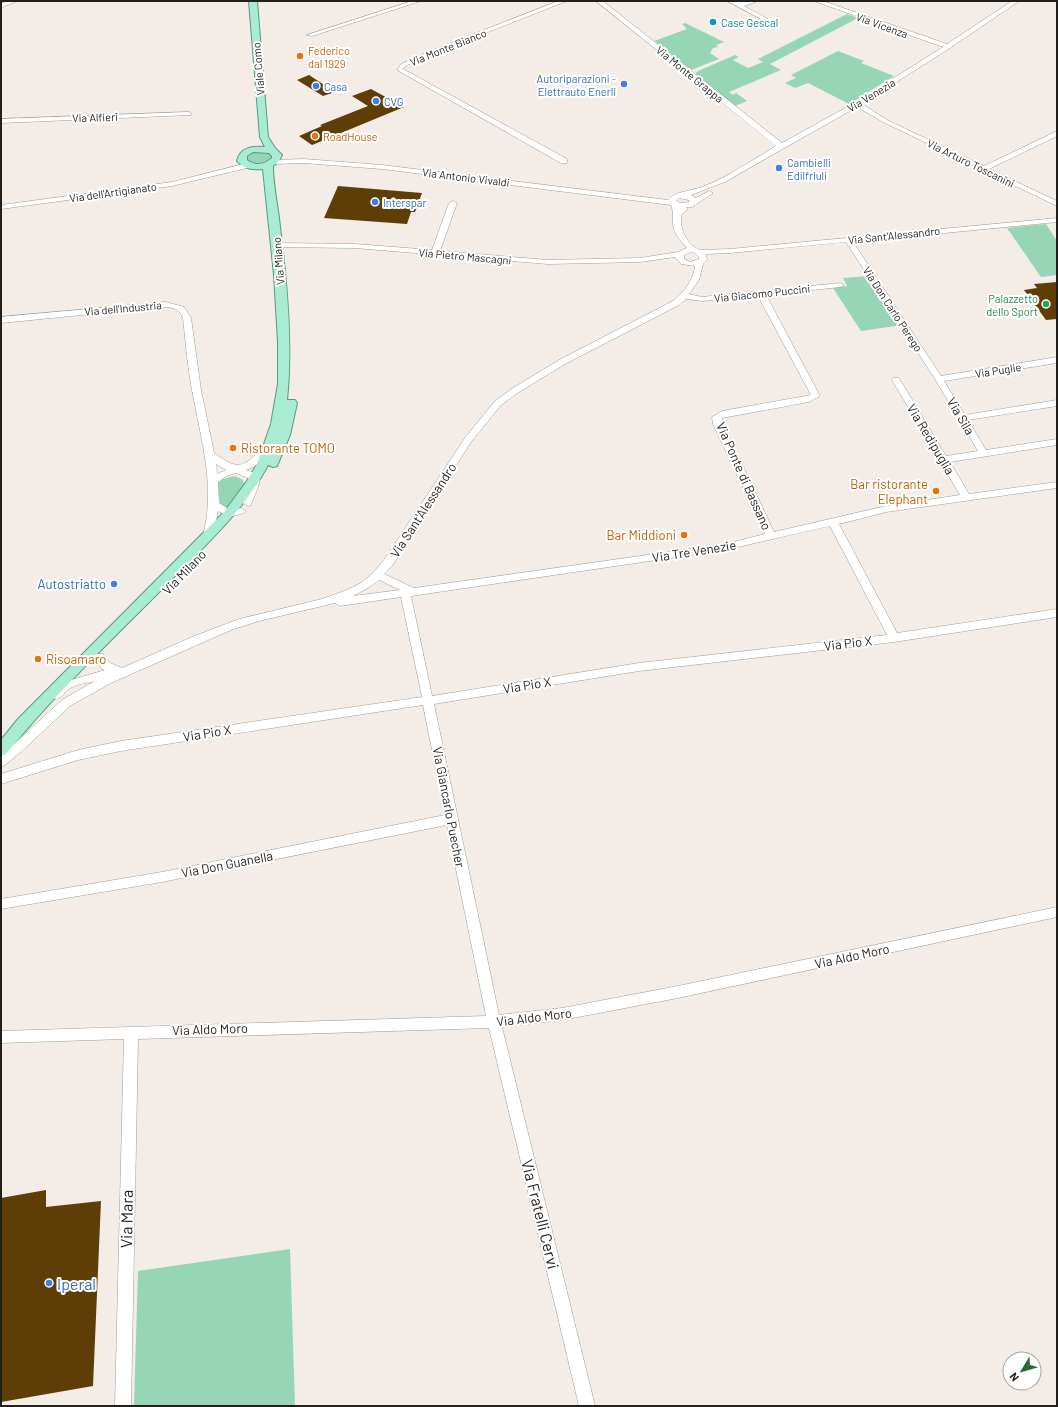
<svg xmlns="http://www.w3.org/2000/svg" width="1058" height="1407" font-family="Barlow,sans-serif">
  <rect width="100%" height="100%" fill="#f4ece7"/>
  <!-- green -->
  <path fill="#96d5b6" d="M847,14L858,18L770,64L781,70L729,92L733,95L736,93L747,101L735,106L695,74L698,71L735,55L739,57L733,60L748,68L763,62L758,59Z
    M685,23L724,42L716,45L718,47L713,48L710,53L719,59L691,70L654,41L687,29L682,24Z
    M838,51L864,61L861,63L894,76L849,104L808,83L795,88L785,83L796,78L791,75Z
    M252,152L272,153L273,158C265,165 257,165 247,162L246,156Z
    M1046,224L1057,241V275L1041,277L1007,228Z
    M870,276L902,325L861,331L833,288L847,286L843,278Z
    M234,476L242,479L245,485L230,506L226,508L220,505L218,483L223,479Z
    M290,1249L295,1406H134L138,1271Z"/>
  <!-- building -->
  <path fill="#5f3d07" d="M309,75L335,92L323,96L297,80Z
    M371,89L404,107L312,145L299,136L322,126L320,125L368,106L352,96Z
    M338,186L422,193L415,212H411L407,224L324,218Z
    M1057,282V319L1046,320L1024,290L1037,288L1034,284Z
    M46,1190V1207L101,1201L93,1386L1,1402V1198Z"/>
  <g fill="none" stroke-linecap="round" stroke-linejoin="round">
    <!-- minor casing -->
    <g stroke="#a19a95" stroke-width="1">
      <path id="minor" d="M8,1H17L1,8V4Z
        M412,1H421L312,36L307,35Z
        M558,1H567L427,56L405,66L403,69L567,159V163H561L397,70L401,64L423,54Z
        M596,1H603L782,143L856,102L943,47L814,1H823L947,44L1012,1H1019L950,48L862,104L887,120L984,166L1057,131V136L989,169L1057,201V206L883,122L857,107L786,147L725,182L691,195L696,198L709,191L713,193L692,207H686L688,209L682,214C678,228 687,245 700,250L730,249L1057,218V222L853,242L941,376L1057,357V363L944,381L965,415L1057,400V406L968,420L986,450L1057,439V445L950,462L969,494L1057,482V488L886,512L839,524L897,633L1057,609V617L894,642L639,671L434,704L499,1015L562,1008L678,986L1057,907V917L678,998L562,1020L502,1027L595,1406H579L489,1028L138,1039L131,1406H115L124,1039L1,1043V1031L486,1016L447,825L162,882L1,909V899L162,872L445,815L423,705L121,751L78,760L1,784V774L78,750L121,741L422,697L401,597L340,606L335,603L259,621L231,630L111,683L70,706L22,751L5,765L1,767V756L62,700L95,681C87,683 76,684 69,689C63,693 62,701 53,698L52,695L61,683L105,670L102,669L94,657L95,654H103L110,663L122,668L192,637L239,619L322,599L347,590L361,583L373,573L384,560L465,438L495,401L513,388L559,360L673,301C684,292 693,281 695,266L681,264L675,257L640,262L548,264L355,248L277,247L273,245L277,243L355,244L432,250L449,203L453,201L457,203L440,251L548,260L640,258L678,252L687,248C681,241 673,233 673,223C672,215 674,213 671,205L382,169L304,163L273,164L269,162L273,160L304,159L382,165L668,200C675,191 692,191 702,187C729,177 752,160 776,146ZM679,198L689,200V202L680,203L676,200ZM846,242L935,379L978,451L946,456L899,378H893L892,380L960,495L886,506L774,532L723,424L722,418L809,402L820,396L766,295L840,287L844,285L840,283L702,297L689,294L699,280L703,264L707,260L706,254L730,253ZM690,252L695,253L699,257V259L690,262L684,259V255ZM758,296L811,395L722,411L712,417L713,424L765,534L725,544L414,588L384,574L392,566L471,442L501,405L519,392L565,364L679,305L686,299L702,301ZM830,526L887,635L639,663L432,696L411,596L725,550ZM379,580L400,590L353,596L368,588Z
        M727,1H758L744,6L768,19L763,20Z
        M189,112L191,113V115L1,123V119Z
        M248,163L252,165L251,167L172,186L1,209V205L172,182Z
        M166,302L184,307L191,318L201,390L214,453C240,472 243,467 265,446L268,445L273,448L255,466L246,470L252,472L260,478L259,484L251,505L248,506L243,503L250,479L236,473L226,476L218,482L219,503L230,510L241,508L246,511L244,513L229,517L218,511L213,536L208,539L203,536C215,488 203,448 194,400C188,373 186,345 183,318C179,308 172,307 162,307L1,323V317ZM216,464L226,470L217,474Z"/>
    </g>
    <!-- major casing -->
    <g stroke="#559b81" stroke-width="2">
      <path id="major" d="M249,1H257L268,137L275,148L282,155L279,161L273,166C273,186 278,206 280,227C287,282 293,345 287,400H295L297,403L290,435L277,466L273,467L268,465C245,509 208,543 173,578C116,636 57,691 6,754L1,756V740L18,719L225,511L247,481L257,464L271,424L278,384V342L274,275L263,169C254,170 244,169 237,161C240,147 253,146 265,147L260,137ZM253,152L269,153L272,156V158C264,165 255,166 247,160V156Z"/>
    </g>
    <!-- minor -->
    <use href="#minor" fill="#fff" fill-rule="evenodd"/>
    <!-- major -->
    <use href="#major" fill="#aaebd4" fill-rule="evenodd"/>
  </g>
  <!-- markers -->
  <circle fill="#0f9aa8" stroke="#fff" stroke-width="1.5" cx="713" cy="22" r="4"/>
  <g fill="#e8710a" stroke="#fff" stroke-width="1.5">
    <circle cx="300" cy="56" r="4"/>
    <circle cx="315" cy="136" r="4"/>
    <circle cx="233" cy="448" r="4"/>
    <circle cx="936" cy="491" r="4"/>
    <circle cx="684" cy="535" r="4"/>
    <circle cx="38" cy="659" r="4"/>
  </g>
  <g fill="#3f7fe0" stroke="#fff" stroke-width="1.5">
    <circle cx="624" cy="84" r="4"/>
    <circle cx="316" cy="86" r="4"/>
    <circle cx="376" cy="101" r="4"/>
    <circle cx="779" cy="168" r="4"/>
    <circle cx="375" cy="202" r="4"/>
    <circle cx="114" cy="584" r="4"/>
    <circle cx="49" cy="1283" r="4"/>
  </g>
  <circle fill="#2e9e5b" stroke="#fff" stroke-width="1.5" cx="1046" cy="304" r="4"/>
  <g text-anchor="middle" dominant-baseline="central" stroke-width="4" stroke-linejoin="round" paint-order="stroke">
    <!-- far-culture labels -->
    <g font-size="11" fill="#0d838f" stroke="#fff" text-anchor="start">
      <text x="721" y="22">Case Gescal</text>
    </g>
    <!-- far-street labels -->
    <g font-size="11" fill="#211e1c" stroke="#fff">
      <text transform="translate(882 25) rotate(20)">Via Vicenza</text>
      <text transform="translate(448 47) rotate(-22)">Via Monte Bianco</text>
      <text transform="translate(258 69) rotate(-95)">Viale Como</text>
      <text transform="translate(690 74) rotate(39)">Via Monte Grappa</text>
      <text transform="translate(871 95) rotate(-31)">Via Venezia</text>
      <text transform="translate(95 117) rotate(-2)">Via Alfieri</text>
      <text transform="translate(971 163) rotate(26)">Via Arturo Toscanini</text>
      <text transform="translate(466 177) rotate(7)">Via Antonio Vivaldi</text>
      <text transform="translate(113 192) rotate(-8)">Via dell'Artigianato</text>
      <text transform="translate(894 235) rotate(-6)">Via Sant'Alessandro</text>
      <text transform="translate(465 256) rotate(5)">Via Pietro Mascagni</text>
      <text transform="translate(278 261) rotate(-95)">Via Milano</text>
      <text transform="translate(762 293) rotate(-6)">Via Giacomo Puccini</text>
      <text transform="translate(123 308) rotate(-5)">Via dell'Industria</text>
      <text transform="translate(893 309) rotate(57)">Via Don Carlo Perego</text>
      <text transform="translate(998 370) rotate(-9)">Via Puglie</text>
    </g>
    <!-- far-food labels -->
    <g font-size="11" fill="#c56008" stroke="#fff" text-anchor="start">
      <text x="308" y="50">Federico<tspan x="308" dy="13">dal 1929</tspan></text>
      <text x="323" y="136">RoadHouse</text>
    </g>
    <!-- far-shop labels -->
    <g font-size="11" fill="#366cbe" stroke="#fff" text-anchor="start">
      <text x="616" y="78" text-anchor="end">Autoriparazioni -<tspan x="616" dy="13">Elettrauto Enerli</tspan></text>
      <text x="324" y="86">Casa</text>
      <text x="384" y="101">CVG</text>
      <text x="787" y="162">Cambielli<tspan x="787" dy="13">Edilfriuli</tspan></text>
      <text x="383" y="202">Interspar</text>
    </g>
    <!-- far-leisure labels -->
    <g font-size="11" fill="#27864d" stroke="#fff" text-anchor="end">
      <text x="1038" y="298">Palazzetto<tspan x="1038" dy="13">dello Sport</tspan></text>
    </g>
    <!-- street labels -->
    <g font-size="13" fill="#211e1c" stroke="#fff">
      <text transform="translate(961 416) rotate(59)">Via Sila</text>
      <text transform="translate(931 439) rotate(59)">Via Redipuglia</text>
      <text transform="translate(744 476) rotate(66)">Via Ponte di Bassano</text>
      <text transform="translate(423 510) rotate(-57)">Via Sant'Alessandro</text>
      <text transform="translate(694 551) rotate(-9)">Via Tre Venezie</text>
      <text transform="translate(184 572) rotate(-46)">Via Milano</text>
      <text transform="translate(848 643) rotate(-7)">Via Pio X</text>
      <text transform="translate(527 685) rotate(-9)">Via Pio X</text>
      <text transform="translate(207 733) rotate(-9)">Via Pio X</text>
      <text transform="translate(449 807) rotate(79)">Via Giancarlo Puecher</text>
      <text transform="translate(227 864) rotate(-11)">Via Don Guanella</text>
      <text transform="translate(852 956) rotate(-12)">Via Aldo Moro</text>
      <text transform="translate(534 1017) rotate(-7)">Via Aldo Moro</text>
      <text transform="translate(210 1029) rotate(-2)">Via Aldo Moro</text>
    </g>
    <!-- food labels -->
    <g font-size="13" fill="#c56008" stroke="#fff" text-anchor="start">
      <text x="241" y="448">Ristorante TOMO</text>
      <text x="928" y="484" text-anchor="end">Bar ristorante<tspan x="928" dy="15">Elephant</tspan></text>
      <text x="676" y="535" text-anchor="end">Bar Middioni</text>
      <text x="46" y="659">Risoamaro</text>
    </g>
    <!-- shop labels -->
    <g font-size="13" fill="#366cbe" stroke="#fff" text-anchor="end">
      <text x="106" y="584">Autostriatto</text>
    </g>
    <!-- near-street labels -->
    <g font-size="16" fill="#211e1c" stroke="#fff">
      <text transform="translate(541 1214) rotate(76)">Via Fratelli Cervi</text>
      <text transform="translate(126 1219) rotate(-89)">Via Mara</text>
    </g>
    <!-- near-shop labels -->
    <g font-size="16" fill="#366cbe" stroke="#fff" text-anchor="start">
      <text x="57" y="1283">Iperal</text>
    </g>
  </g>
  <!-- border -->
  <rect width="1058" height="1407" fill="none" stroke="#211e1c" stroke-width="4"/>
  <!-- north arrow -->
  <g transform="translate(1022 1371) rotate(232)"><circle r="19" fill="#ffffff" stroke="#a6a5a4"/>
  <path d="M0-3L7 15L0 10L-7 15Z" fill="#296a34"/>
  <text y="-6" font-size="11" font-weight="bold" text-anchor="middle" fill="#211e1c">N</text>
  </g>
</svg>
